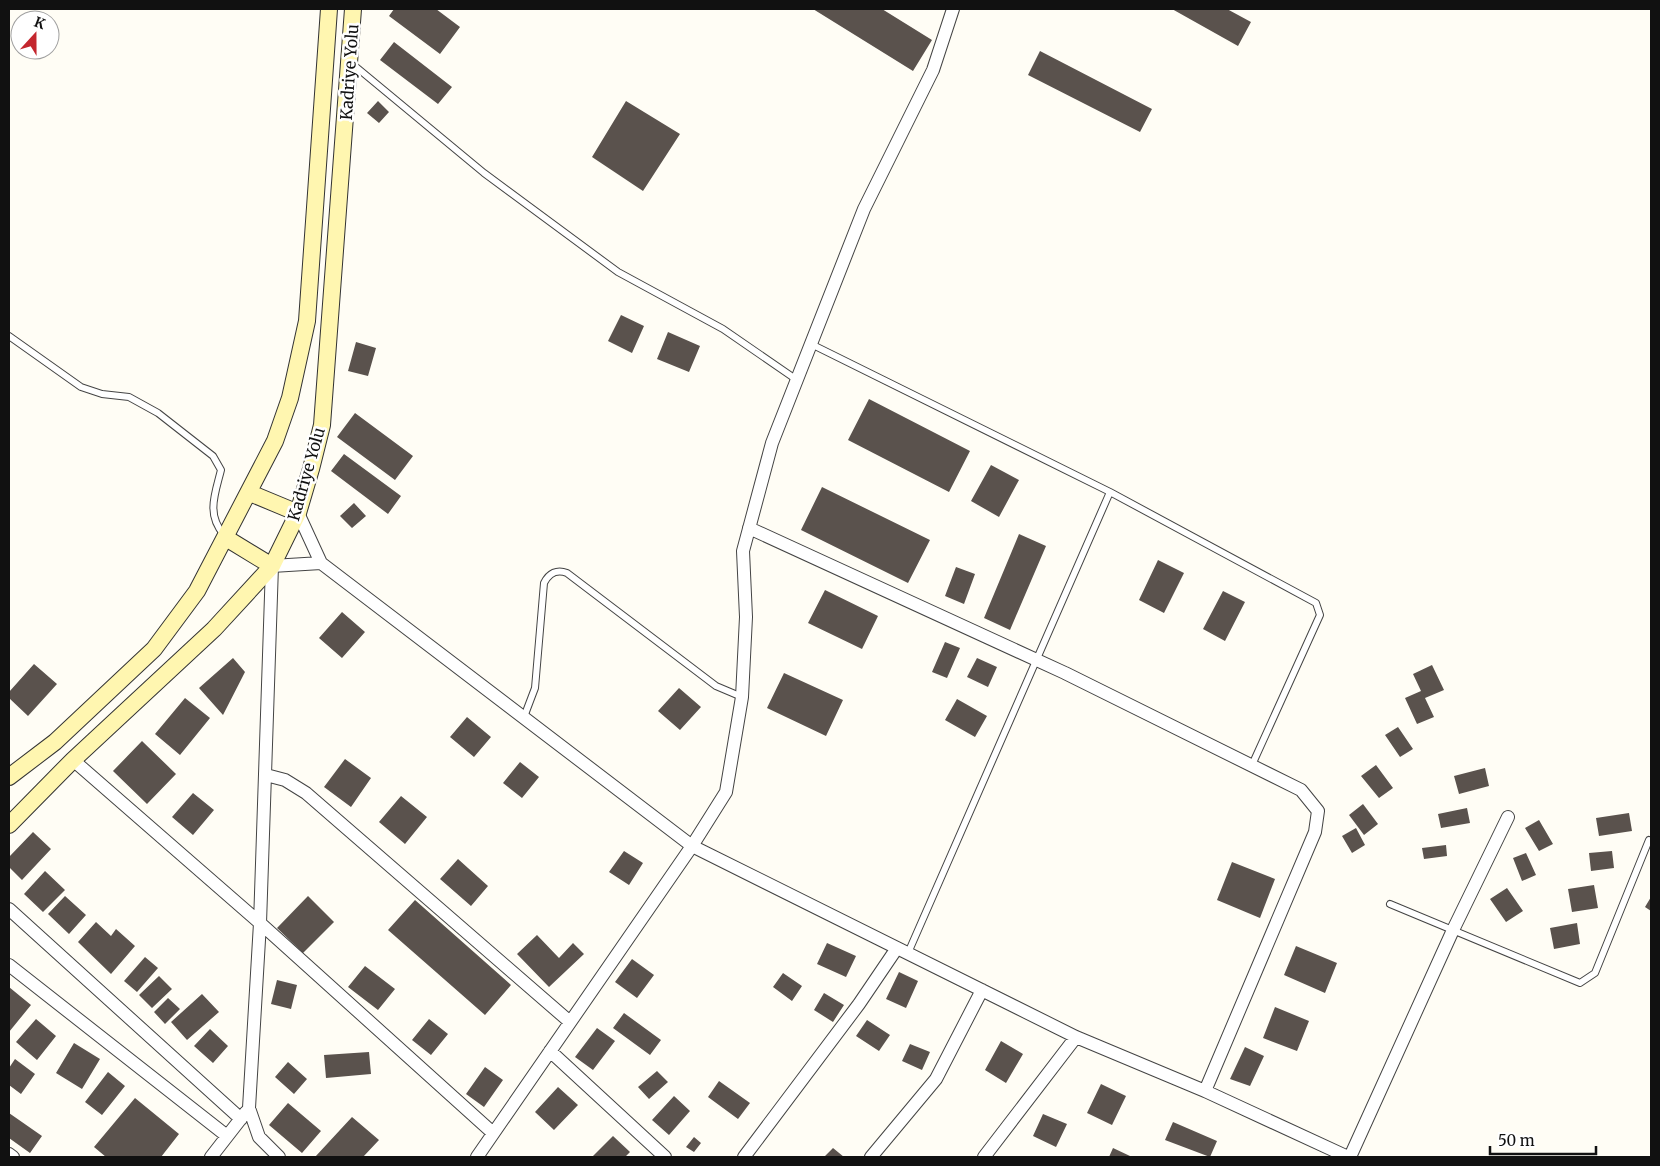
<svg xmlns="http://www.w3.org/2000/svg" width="1660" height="1166" font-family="Merriweather,serif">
  <rect width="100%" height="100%" fill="#fffdf5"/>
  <!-- building -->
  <path fill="#5a524d" d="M394,9H436L460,27L440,54L389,16Z
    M813,9H882L932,40L913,71Z
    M1172,9H1227L1251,22L1238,46Z
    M394,42L452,87L438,104L380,60Z
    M1040,51L1152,109L1140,132L1028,75Z
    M378,101L389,112L379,123L367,113Z
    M626,101L680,134L643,191L592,157Z
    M621,315L644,326L632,353L608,341Z
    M668,332L700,346L689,372L657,359Z
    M356,342L376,348L368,376L348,371Z
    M869,399L970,451L949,492L848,440Z
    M355,413L413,456L395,480L337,437Z
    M344,454L401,496L388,514L331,471Z
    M991,465L1019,480L999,517L971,501Z
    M822,487L930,540L908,583L801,530Z
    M354,503L366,516L352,528L340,516Z
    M1019,534L1046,546L1010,630L984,618Z
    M1158,560L1184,573L1164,613L1139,600Z
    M956,567L975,574L964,604L945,596Z
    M825,590L878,616L862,649L808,623Z
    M1223,591L1245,602L1225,641L1203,629Z
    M342,612L365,632L342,658L319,638Z
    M945,642L960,648L947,678L932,672Z
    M233,658L245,672L223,715L199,688Z
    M977,658L997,667L988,687L967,677Z
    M34,664L57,684L28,716L9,698V692Z
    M1432,665L1444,690L1425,698L1434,717L1417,724L1405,698L1421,691L1413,674Z
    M784,673L843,700L826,736L767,708Z
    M679,688L701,707L680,730L658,711Z
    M185,698L210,718L180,755L155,734Z
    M957,699L987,716L975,737L945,720Z
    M467,717L491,737L474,757L450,737Z
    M1398,727L1413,749L1400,757L1385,735Z
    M142,741L176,774L147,804L113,771Z
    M345,759L371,778L351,807L324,787Z
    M520,762L539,777L522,798L503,783Z
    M1376,765L1393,788L1379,798L1361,776Z
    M1485,768L1489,786L1459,794L1454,776Z
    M193,793L214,810L193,835L172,817Z
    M401,796L427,817L405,844L379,822Z
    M1363,804L1378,824L1364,835L1349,815Z
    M1467,808L1470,823L1441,828L1438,814Z
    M1629,813L1632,831L1599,836L1596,818Z
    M1539,820L1553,844L1539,851L1525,828Z
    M1356,828L1365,845L1352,853L1342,836Z
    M33,832L51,849L22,880L9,867V857Z
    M1446,845L1447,856L1424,859L1422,848Z
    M624,851L643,863L629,885L609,872Z
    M1612,851L1614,868L1591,871L1589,853Z
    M1526,853L1536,875L1522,881L1513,858Z
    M458,859L488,886L471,906L440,879Z
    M1232,862L1275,879L1260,918L1217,900Z
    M45,871L65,890L43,912L24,894Z
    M1594,885L1598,908L1572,912L1568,889Z
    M1507,888L1523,911L1506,922L1490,899Z
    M65,896L86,915L69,934L48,914Z
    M308,896L334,922L303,953L277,928Z
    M1651,897V911L1645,907Z
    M415,900L511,985L485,1015L388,930Z
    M96,922L111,936L116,929L135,946L111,974L78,942Z
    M1577,923L1580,944L1554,949L1550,928Z
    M537,935L559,958L573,943L584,954L549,987L517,954Z
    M827,943L856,956L846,977L817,964Z
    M1296,946L1337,963L1325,993L1284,975Z
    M145,957L158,968L137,992L124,981Z
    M632,959L654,975L637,998L615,982Z
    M365,966L395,989L378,1010L348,987Z
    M899,972L918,981L906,1008L886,999Z
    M783,973L802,986L792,1001L773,987Z
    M159,976L172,989L152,1008L139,995Z
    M277,980L297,985L291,1009L271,1004Z
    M9,987L31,1005L9,1032Z
    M824,993L844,1005L833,1022L814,1010Z
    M202,994L219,1012L187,1040L171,1022Z
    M168,998L180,1009L165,1024L154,1012Z
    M1275,1007L1309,1021L1297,1051L1263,1038Z
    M624,1013L661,1040L650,1055L613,1028Z
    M36,1019L56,1036L37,1060L16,1042Z
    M429,1019L448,1034L431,1055L412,1040Z
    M867,1020L890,1035L879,1051L856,1036Z
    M597,1028L615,1041L593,1070L575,1057Z
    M210,1029L228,1046L213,1063L194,1046Z
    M1001,1041L1023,1054L1006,1083L985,1070Z
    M74,1043L100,1059L82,1089L56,1073Z
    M910,1044L930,1052L922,1070L902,1061Z
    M1245,1047L1264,1056L1250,1086L1230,1079Z
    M369,1052L371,1074L326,1078L324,1055Z
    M15,1059L35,1074L21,1094L9,1085V1068Z
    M288,1062L307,1079L294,1094L275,1077Z
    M485,1067L503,1080L484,1107L466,1094Z
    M657,1071L668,1082L649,1099L638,1087Z
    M108,1072L125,1086L102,1115L85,1102Z
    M719,1081L750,1103L738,1119L708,1097Z
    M1101,1084L1126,1096L1112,1125L1087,1113Z
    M558,1087L578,1105L554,1130L535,1112Z
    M674,1096L690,1111L669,1135L652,1120Z
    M135,1098L179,1134L161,1157H106L94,1147Z
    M288,1103L321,1131L302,1153L269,1125Z
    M9,1113L42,1136L30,1153L9,1138Z
    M1043,1114L1067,1124L1056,1147L1033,1136Z
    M352,1117L379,1140L363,1157H315Z
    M1173,1122L1217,1141L1210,1157L1165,1140Z
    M613,1136L630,1152L625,1157H592Z
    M694,1137L701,1143L694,1152L686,1147Z
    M833,1148L844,1157H824Z
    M1113,1148L1130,1156L1129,1157H1109Z"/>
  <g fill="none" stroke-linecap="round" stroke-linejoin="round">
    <!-- service casing -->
    <g stroke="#444" stroke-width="8">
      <path id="service" d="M350,62L484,173L618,272L723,329L797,380
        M9,336L81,387L102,394L129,397L158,413L213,456L221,470C215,494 206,514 224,535
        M811,344L1110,492L908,953
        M1110,492L1316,603L1320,615L1252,765
        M524,717L535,688L544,583C549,573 557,569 567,573L716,686L742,697
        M1390,904L1580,983L1595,973L1649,840"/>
    </g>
    <!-- minor casing -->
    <g stroke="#444" stroke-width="14">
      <path id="minor" d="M298,513L321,563L692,846L1076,1037L1205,1091L1348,1157
        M749,528L1065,673L1301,790L1318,811L1315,832L1205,1091
        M73,760L260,923L493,1133
        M266,775L285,780L306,793L570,1022
        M9,909L241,1119
        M9,965L227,1136
        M550,1051L665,1157
        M9,1154L13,1157
        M211,1157L246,1112
        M279,1157L259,1137L249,1108L260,923L272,566L321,563
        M477,1157L692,846L726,792L742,697L746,617L743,551L772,443L864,209L933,70L953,9
        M744,1157L859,1004L897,948
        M871,1157L936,1079L982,990
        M984,1157L1076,1037
        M1350,1157L1453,930L1508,817"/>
    </g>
    <!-- secondary casing -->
    <g stroke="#333" stroke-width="18">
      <path id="secondary" d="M250,493L298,513
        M226,538L272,566
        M9,777L55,742L154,649L197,591L275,441L290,398L307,321L329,9
        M9,825L73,760L214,629L272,566L298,513L311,469L322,425L353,9"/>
    </g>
    <!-- service -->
    <use href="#service" stroke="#fff" stroke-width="6"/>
    <!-- minor -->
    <use href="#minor" stroke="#fff" stroke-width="12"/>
    <!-- secondary -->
    <use href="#secondary" stroke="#fff6b0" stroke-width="16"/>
  </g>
  <g text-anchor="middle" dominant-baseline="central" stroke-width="5" stroke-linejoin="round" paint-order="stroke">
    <!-- street labels -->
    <g font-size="16" fill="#111" stroke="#fff">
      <text transform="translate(349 72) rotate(-86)">Kadriye Yolu</text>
      <text transform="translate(306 474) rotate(-74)">Kadriye Yolu</text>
    </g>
  </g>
  <!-- border -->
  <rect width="1660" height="1166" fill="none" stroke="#111111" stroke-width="20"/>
  <!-- north arrow -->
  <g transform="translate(35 35) rotate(21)"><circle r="24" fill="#ffffff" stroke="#a0a0a0"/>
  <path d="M0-4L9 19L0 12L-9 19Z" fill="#c4262e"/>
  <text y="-8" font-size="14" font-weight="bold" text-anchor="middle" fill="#111111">K</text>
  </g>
  <!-- scale -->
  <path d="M1490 1146v8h106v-8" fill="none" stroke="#111111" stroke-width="2.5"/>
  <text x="1498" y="1146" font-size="15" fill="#111111" stroke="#ffffff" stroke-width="4" paint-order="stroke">50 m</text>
</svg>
